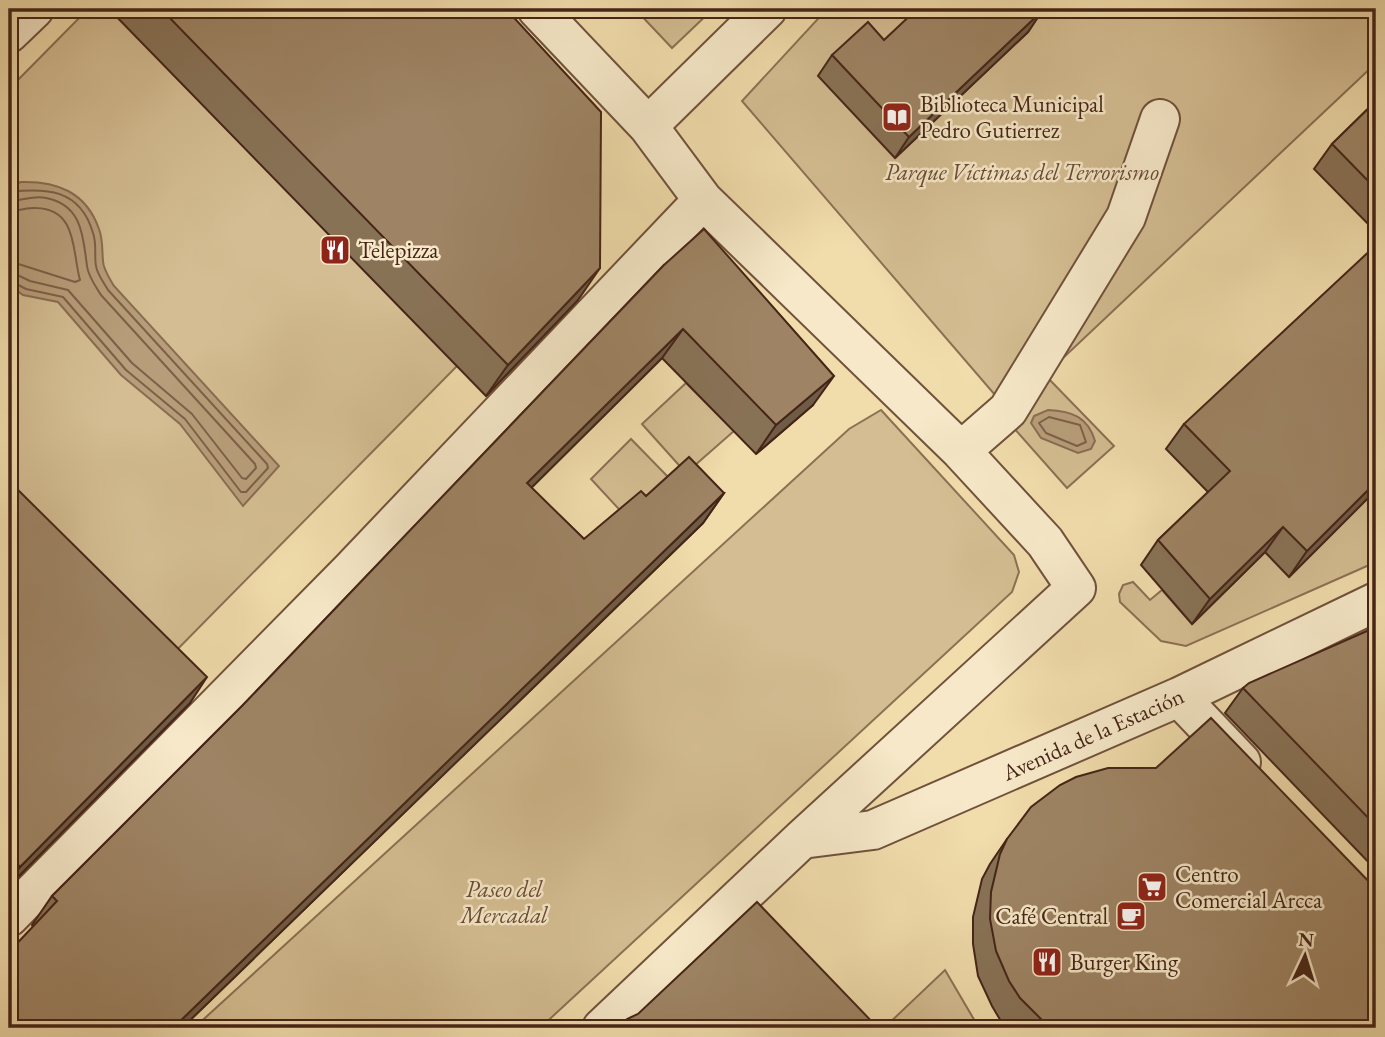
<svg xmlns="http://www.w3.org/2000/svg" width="1385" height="1037" font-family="'EB Garamond',serif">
  <rect width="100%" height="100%" fill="#f1dcab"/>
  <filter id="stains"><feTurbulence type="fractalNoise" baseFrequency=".00286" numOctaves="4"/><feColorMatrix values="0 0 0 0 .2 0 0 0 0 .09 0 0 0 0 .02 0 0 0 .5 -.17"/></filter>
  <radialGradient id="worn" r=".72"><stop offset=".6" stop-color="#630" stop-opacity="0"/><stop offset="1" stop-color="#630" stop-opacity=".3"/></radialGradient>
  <!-- green -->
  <path fill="#d4bd92" stroke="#8c7054" stroke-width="2" d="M88,9H109L458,365L157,670L9,517V89Z
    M635,9H713L672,48Z
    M827,9H1376V63L1045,375L1114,446L1067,488L1005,418L1008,410L742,101Z
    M686,383L734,431L686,473L642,424Z
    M881,410L1014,555L1019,572L1012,592L540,1028H194L849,429Z
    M631,439L672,481L629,520L591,479Z
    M1376,490V562L1186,646L1161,641L1120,602L1119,594L1123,585L1133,582L1150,600L1162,590L1192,624L1265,552L1289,576Z
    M945,970L979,1028H884Z"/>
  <!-- water -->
  <path fill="#b79d79" stroke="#896d52" stroke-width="2" d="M21,182C57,181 86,192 99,229C103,239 102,251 103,261C103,269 110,279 114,286L279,466L243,506L180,424L121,375L58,302L23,295L9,285V186Z
    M1048,410C1072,411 1088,417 1095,441L1091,449L1078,453L1041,438L1031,423L1034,416Z"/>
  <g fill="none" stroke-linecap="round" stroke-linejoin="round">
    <!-- shore -->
    <path stroke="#7e6048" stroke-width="2" d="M9,192C45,188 80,188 93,233C97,244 94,255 96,266C97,274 104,283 108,290L267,464L268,468L246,492H241L185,419L126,370L63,297L26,289L9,280
      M9,201C22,201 33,195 46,198C83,205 83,238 87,266C88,276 96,287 101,295L255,464L256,468L246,479L242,478L192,414L132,363L68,290L30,281L9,271
      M9,212C18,211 26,207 36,208C78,209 72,252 80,280L75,282L9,261
      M1049,417L1080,425L1086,442L1077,446L1046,433L1039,423Z"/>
    <!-- minor casing -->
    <g stroke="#70523c" stroke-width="42">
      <path id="minor" d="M537,9L648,126L703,200L961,451L1045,542L1076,588L802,839L602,1028
        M9,33L34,9
        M648,126L767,9
        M961,451L1008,410L1126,217L1160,119
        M1179,697L1241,762
        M802,839L873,830L1179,697L1376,602
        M9,917L351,570L703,200"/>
    </g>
    <!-- minor -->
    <use href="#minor" stroke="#f6e8c8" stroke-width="38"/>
  </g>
  <!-- wall -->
  <path fill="#887256" stroke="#452417" stroke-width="2" d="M109,9H506L578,300L486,396Z
    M1042,11L1028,32L895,158L818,76L832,55L884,40Z
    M1376,101V232L1314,169L1332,144Z
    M664,265L813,405L756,454L662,358L531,488L584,539L646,496L724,493L703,523L182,1028H9L33,927L32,925L52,896L242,706Z
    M1184,424L1376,490L1289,577L1265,552L1192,624L1141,565L1158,540L1208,492L1166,449Z
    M9,481L190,703L9,886Z
    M1376,627V870L1225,713L1243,688Z
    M1007,839L1376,1028H1007L1002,1023L992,1006L978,976L973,944V917L982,879L990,864Z"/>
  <!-- shaded-wall -->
  <path fill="#6f5c46" stroke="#452417" stroke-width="2" d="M1042,11L1028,32L895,158L909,137Z
    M600,268L578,300L486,396L508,365Z
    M683,329L662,358L506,513L527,483Z
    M834,376L813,405L756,454L776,425Z
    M1376,482V490L1289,577L1307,551Z
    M724,493L703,523L182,1028H173Z
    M1283,527L1265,552L1192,624L1210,599Z
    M207,677L190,703L9,886V884L20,867Z"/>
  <!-- building -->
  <path fill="#9e8464" stroke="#452417" stroke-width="2" d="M161,9H506L601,112L600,268L508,365Z
    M917,9H1040L1042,11L909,137L832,55L868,22L884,40Z
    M1376,101V189L1332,144Z
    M704,229L834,376L776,425L683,329L527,483L584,539L641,491L646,496L689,457L724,493L173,1028H9V952L57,901L52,896L242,706L664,265Z
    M1376,245V482L1307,551L1283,527L1210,599L1158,540L1230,471L1184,424Z
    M9,481L207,677L20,867L9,854Z
    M1376,627V826L1243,688L1249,683Z
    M1211,718L1376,889V1028H1038L1044,1022L1020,998L1009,981L996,951L990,919L991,892L1000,854L1007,839L1031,807L1060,785L1076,777L1108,768H1156Z
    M757,902L878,1028H617L627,1019L638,1014Z"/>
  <!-- icons -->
  <defs>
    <g id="library-square" transform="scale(1.575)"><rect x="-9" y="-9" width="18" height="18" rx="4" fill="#8f2418" stroke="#f6e8c8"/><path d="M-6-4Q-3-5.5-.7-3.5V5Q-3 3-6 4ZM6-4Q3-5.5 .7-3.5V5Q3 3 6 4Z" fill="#fff"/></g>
    <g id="restaurant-square" transform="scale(1.575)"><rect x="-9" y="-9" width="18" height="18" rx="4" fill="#8f2418" stroke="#f6e8c8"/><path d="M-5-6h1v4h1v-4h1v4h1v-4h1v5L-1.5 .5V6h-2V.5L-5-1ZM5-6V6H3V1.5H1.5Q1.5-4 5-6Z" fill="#fff"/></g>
    <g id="supermarket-square" transform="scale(1.575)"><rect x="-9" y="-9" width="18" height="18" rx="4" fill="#8f2418" stroke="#f6e8c8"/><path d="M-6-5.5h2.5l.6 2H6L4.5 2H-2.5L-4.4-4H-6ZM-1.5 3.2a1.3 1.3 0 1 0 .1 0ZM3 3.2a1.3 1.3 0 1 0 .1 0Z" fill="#fff"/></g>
    <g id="cafe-square" transform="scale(1.575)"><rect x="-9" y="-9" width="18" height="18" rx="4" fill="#8f2418" stroke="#f6e8c8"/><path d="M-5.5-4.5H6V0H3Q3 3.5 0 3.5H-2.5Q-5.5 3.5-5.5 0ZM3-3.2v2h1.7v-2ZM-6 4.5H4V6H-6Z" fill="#fff"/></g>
  </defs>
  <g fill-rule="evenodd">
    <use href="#library-square" x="897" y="117"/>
    <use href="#restaurant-square" x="335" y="250"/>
    <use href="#supermarket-square" x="1152" y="887"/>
    <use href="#cafe-square" x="1131" y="916"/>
    <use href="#restaurant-square" x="1047" y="962"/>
  </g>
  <g text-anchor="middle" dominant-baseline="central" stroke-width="5" stroke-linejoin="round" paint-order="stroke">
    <!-- poi labels -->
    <g font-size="23" fill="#452417" stroke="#f6e8c8" text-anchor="start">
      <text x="920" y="104">Biblioteca Municipal<tspan x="920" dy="26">Pedro Gutierrez</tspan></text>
      <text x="358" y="250">Telepizza</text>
      <text x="1175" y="874">Centro<tspan x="1175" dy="26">Comercial Arcca</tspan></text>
      <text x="1108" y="916" text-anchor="end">Café Central</text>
      <text x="1070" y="962">Burger King</text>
    </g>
    <!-- park labels -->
    <g font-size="23" font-style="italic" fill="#694a36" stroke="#f6e8c8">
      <text x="1022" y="172">Parque Víctimas del Terrorismo</text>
      <text x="504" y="889">Paseo del<tspan x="504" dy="26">Mercadal</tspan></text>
    </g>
    <!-- street labels -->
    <g font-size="23" fill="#452417" stroke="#f6e8c8">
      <text transform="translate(1093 734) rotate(-24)">Avenida de la Estación</text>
    </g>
  </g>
  <!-- margin -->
  <rect width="1385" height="1037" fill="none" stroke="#f1dcab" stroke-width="35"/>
  <rect x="10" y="10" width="1364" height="1016" fill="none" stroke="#452417" stroke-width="3.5"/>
  <rect x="18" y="18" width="1350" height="1002" fill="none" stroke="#452417" stroke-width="2"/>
  <!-- north arrow -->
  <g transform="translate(1305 956) rotate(4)" stroke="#f6e8c8" stroke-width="5" paint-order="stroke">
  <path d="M0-5L12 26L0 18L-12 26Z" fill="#452417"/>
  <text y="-10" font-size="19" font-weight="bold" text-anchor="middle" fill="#452417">N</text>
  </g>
  <rect width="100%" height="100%" filter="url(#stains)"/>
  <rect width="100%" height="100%" fill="url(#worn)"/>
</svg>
